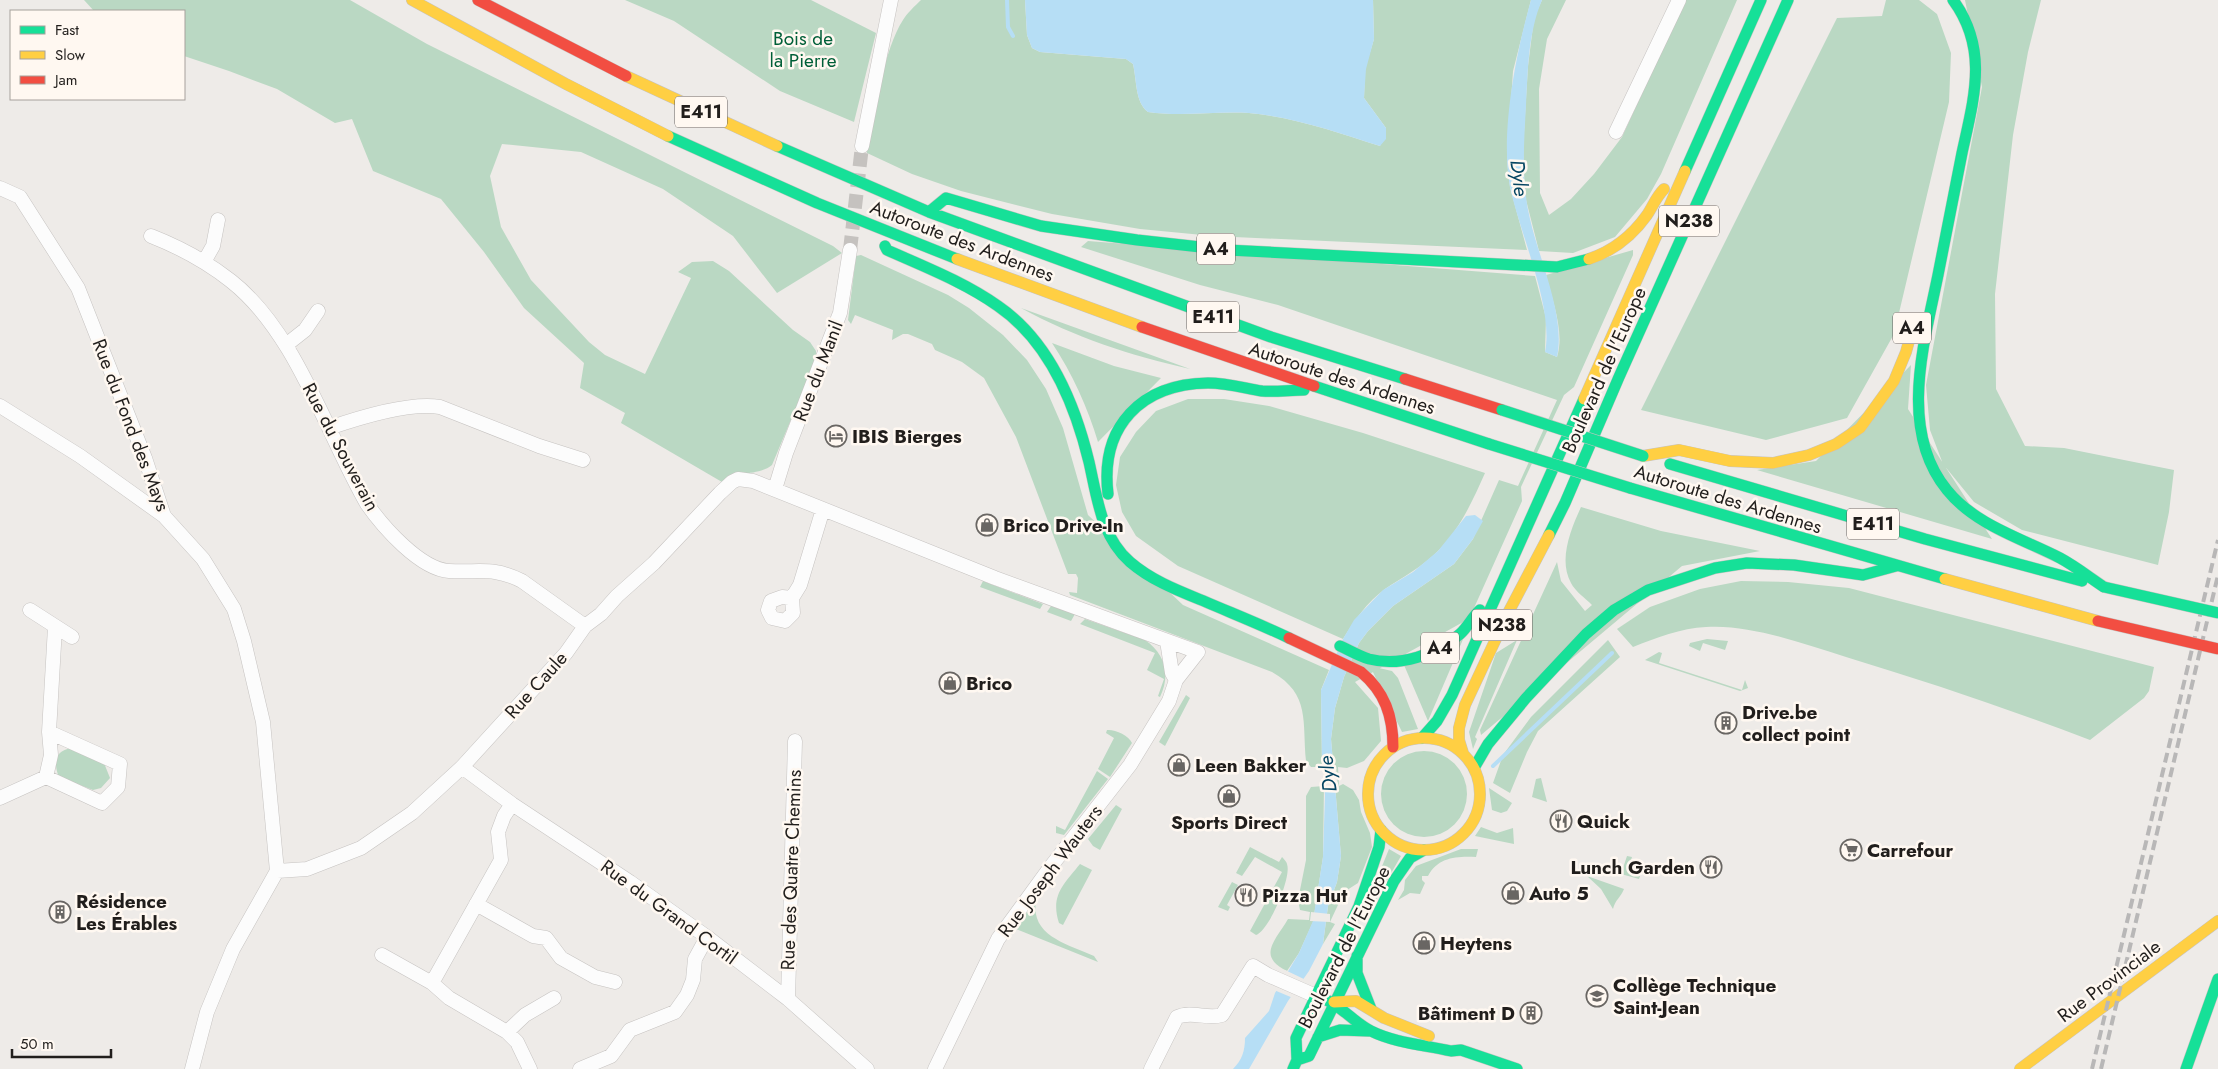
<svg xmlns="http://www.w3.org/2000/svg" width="2218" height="1069" font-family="Jost,sans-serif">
  <rect width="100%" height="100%" fill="#eeebe8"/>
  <!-- green -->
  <path fill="#bad8c3" d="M84,0H350L427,44L833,246L842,253L777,293L733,236L663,189L581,152L502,144L490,176L501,227L531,280L589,342L605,355L645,374L691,278L678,272L692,262L713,261L729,271L793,330L810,342L816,351V360L772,465C757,477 736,470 722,482L621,423L625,413L580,388L584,363L524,308L484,252L441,199L373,171L352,119L335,123L277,89L229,71L184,56V11H94Z
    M625,0H811L876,33L854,122L780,91L674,21Z
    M921,0H1025L1027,35L1032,48L1040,52L1126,59L1133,64C1137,81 1135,102 1148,112C1182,117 1215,111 1249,113C1294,117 1337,132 1380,146L1386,128L1364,98L1365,69L1374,39L1373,0H1531L1513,71L1507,161L1510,187L1527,250L1213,236L1140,229L1052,214L961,191L912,174L867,153L866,149C874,114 884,49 903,20C907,13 915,6 921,0Z
    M1542,0H1566L1547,39L1539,89L1540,193L1549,215L1571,199L1594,174L1622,137L1685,0H1737L1661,174L1647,199L1615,237L1573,253L1539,251L1525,196L1523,149L1528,66L1534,18Z
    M1886,0H1919L1937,14L1951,53L1949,102L1894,334L1847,418L1766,440L1641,410L1837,18L1882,16Z
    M1965,0H2041L2028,52L2013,135L1995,294L1996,389L2025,446L2064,448L2174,470L2169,512L2158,565L2022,530L1974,502L1943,464L1930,430L1926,385L1982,87Z
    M1088,241L1535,276L1546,318L1545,352L1557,357C1565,332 1552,300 1546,275L1633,250V255L1574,387L1564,395L1521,487L1522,501L1474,608L1465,621L1355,682L1378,708L1381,741L1364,761L1347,768L1338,767L1339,786L1343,784L1353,790L1359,800L1361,812L1370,833L1372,847L1358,883L1344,892L1330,922L1335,924L1323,944L1328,906L1337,882L1341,856L1331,739L1335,708L1344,677L1359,643L1368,631L1393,606L1454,564L1473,539L1499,480L1518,486L1557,400L1278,305L1200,285L1081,247Z
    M861,255L948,295L969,308L1003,335L1027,360L1046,389L1063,428L1088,515L1183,605L1329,670L1321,690L1322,767H1311L1306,761C1302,723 1311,694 1272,672L1070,595L1069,592L1077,593L1078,578L1076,574H1068L1016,437L984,378L962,362L935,350L932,344L908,334H903L892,340L893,330L855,315L851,324L848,320L856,256Z
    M1021,308L1190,369C1129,355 1076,338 1021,308Z
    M1052,343L1114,366L1161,378L1098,442C1088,408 1072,373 1052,343Z
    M1911,365L1908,409L1992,539L1757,470L1816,461Z
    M1188,399H1224L1269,406L1363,433L1485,473C1472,502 1460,529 1438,551C1422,567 1403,577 1385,589C1367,602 1354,621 1343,639L1178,566L1136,536L1122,512L1116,485L1120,457L1136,432L1156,411Z
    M1581,507L1661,531L1760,551L1682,566L1481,735L1480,730L1557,562L1561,581L1585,611L1592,605C1585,598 1575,591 1571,583C1558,560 1571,529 1581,507Z
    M983,581L1043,604L1040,609L980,587Z
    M1741,581L1788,582L1849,588L2154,667L2149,691L2144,698L2090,740C2009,709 1928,682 1846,657C1803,644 1751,624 1706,627C1681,628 1656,638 1633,647L1617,629L1650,607L1700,589Z
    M1051,606L1075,614L1071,621L1047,612Z
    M1085,619L1145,640C1165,654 1171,674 1160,697L1158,696L1164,679L1147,670L1155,653L1080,624Z
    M1464,637L1428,721L1404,665Z
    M1707,639L1728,641L1725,650L1703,643L1700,651L1689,646L1690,643Z
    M1517,640L1475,737L1477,739L1473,749L1469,732L1496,653Z
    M1608,640L1620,657L1538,731L1527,752L1510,793L1493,783L1503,755L1531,717Z
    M1659,652L1662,653L1659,663L1742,690L1745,680L1748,688L1740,691L1645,660Z
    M1370,666L1392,671L1398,678L1418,729L1402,732Z
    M1186,695L1190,698L1165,746L1159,742Z
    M1107,730C1114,729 1129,735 1132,743L1110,777L1098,769L1114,738L1106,733Z
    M72,748L104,763L110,778L101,788L93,790L59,777C53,763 55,750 72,748Z
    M1381 794a43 43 0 1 1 86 0a43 43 0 1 1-86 0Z
    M1097,771L1108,779L1064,835L1056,833V826L1065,830Z
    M1541,778L1547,802L1532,797L1536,779Z
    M1324,786L1323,857L1313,922L1299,953L1287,971C1256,956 1276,940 1288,919L1309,920L1310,912L1300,910L1298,900L1306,860V796L1311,787Z
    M1489,788L1512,803L1507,811L1501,813L1492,810Z
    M1116,805L1122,809L1100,850L1093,846L1088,839Z
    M1481,827L1497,833L1513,828L1514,844L1475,836Z
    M1250,847L1279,862L1282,857C1283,858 1287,862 1287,864C1292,877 1269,931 1256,935L1250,931L1282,872L1255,857L1242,876L1236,873Z
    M1389,849L1401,856L1374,903L1372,891Z
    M1461,849H1478L1476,857C1457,856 1438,857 1428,876H1422V880L1425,883L1420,894L1410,893L1398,900L1404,890L1405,880L1416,866Z
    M1627,856L1632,857L1629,866L1642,870L1639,879L1621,874Z
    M1080,864L1092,870L1063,925L1059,923C1050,895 1064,884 1080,864Z
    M1587,876L1624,889C1621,897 1615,900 1613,909L1601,889Z
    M1232,882L1238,885L1227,905L1230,907L1228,911L1218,907Z
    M1037,897C1027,935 1067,944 1094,956L1098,962L1016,929Z"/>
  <!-- water -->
  <path fill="#b6def5" d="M1025,0H1373L1374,39L1366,69L1364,98L1386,128V139L1380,146C1337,132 1294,117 1249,113C1215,111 1181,117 1148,112C1135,102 1137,81 1133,64L1126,59L1040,52L1032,48L1027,35Z
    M1531,0H1542C1528,33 1528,70 1526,105C1524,143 1521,182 1530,219C1539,259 1566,317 1557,357L1545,352C1554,308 1520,234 1510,187C1500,133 1516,53 1531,0Z
    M1475,515L1483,521L1473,539L1454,564L1393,606L1368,631L1359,643L1344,677L1335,708L1331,739L1341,856L1337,882L1328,906L1323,944L1309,971L1288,1001L1249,1069H1233C1242,1060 1245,1051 1245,1038L1269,1011L1275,993L1299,953L1313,921L1323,857L1325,795L1322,764L1321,690L1343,639L1354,620L1383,590L1413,572L1438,551L1466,516Z"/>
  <!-- pier -->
  <path fill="#eeebe8" d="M1320,767H1336L1338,786H1321Z
    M1311,912L1330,914V922L1310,921Z
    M1285,970L1306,980L1293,998L1274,990Z"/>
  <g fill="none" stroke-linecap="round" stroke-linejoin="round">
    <!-- stream -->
    <path stroke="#b6def5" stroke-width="4" d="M1007,0L1008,27L1013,36
      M1493,766L1612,653"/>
    <!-- street-tunnel -->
    <path stroke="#c5c2bf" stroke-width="14" stroke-dasharray="14 7" stroke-linecap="butt" d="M850,250L862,146"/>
    <!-- street casing -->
    <g stroke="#c6c3c1" stroke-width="15">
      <path id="street" d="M1616,132L1679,0
        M862,146L891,0
        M0,188L20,197L78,288L145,458L164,516L203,559L234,609L244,641L263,722L277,871L233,949L207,1012L192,1069
        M151,236C179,247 207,262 231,281C296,332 326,433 367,504C383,527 420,569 449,571C479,573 492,566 522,581L585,626
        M204,262L213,246L218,220
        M286,345L305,330L318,311
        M0,406L80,456L164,516
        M329,428C358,418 410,402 440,407L539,446L583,460
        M775,489L786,453L840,313L850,250
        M792,598L782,597L771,601L768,610L772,618L785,621L793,613L792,598L800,585L823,509
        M30,610L72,637
        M1167,641L1172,673L1176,680
        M462,767L512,804L630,882L707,937L788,999L867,1069
        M46,777L102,803L118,787L120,764L49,732
        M0,798L46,777L51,755L49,732L55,627
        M277,871L307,869L361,848L412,813L462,767L566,653L585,626L601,614L617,596L654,563L720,493L732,482L738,479L753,481L995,578L1198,652L1176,680L1169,701L1130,765L1052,865L998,939L935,1069
        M476,904L533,936L546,938L561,958L595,977L615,982
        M382,955L432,983L449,998L507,1032L517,1042L530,1069
        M432,983L501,860L498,832L504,816L512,804
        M788,999L795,741
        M507,1032L525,1015L554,998
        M580,1069L611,1056L630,1030L675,1012L687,995L693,980L695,959L707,937
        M1151,1069L1177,1017C1192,1010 1207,1020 1222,1015L1253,966L1268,975L1316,996"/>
    </g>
    <!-- fast casing -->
    <g stroke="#c6c3c1" stroke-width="12">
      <path id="fast" d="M1953,0C1989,49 1974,98 1962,153C1954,193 1946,234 1938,275C1924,344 1898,430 1947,490C1975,525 2021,538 2060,558C2075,566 2089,577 2104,587
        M668,136L817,203L957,259
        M777,146L929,212L1271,337L1405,379
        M1685,171L1761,0
        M929,212L946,198L1041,226L1137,240L1227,250L1557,267L1589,259
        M885,246L887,250C925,267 964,282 998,306C1049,341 1075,404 1089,462C1097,497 1101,537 1130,562C1152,581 1179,591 1206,602C1234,614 1262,625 1289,638
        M1314,386L1489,444
        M1670,464L1925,539L2082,581
        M1630,488L1945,579
        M1108,494C1100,426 1141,384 1208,383C1227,383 1244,388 1262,391C1276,392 1290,390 1304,390
        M1549,535L1565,503L1619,377L1788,0
        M1340,646C1349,650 1359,656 1369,659C1400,667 1436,655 1460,634C1468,627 1472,617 1480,610
        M1422,738L1437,721L1452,695L1584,399
        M1474,768L1488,744L1526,698L1586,634L1614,610L1648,590L1715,568L1747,563L1794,565L1863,575L1896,566
        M1357,956V973L1371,1009
        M1322,998C1341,1005 1353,1022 1371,1031C1395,1043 1425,1045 1451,1051L1461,1050L1517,1069
        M1318,1037L1340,1030L1369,1031
        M1297,1060L1309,1056L1394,881L1410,858L1424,850
        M1293,1069L1297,1060L1296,1038L1359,906L1379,847L1381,830
        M2186,1069L2218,979"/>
    </g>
    <!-- slow casing -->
    <g stroke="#c6c3c1" stroke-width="12">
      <path id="slow" d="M412,0L566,84L668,136
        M626,76L777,146
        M957,259L1142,327
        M1589,259C1613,251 1632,236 1647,215C1653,206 1656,197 1664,189
        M1584,399L1685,171
        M1643,456L1679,450L1730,461L1773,463L1809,455L1836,444L1860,428L1894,381L1906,352L1912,330
        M1945,579L2098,621
        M1368 794a56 56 0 1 1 112 0a56 56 0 1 1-112 0Z
        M1463,753L1459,740V728L1465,705L1508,613L1549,535
        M1334,1002L1356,1001L1384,1018L1429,1036
        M2020,1069L2218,921"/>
    </g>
    <!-- jam casing -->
    <g stroke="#c6c3c1" stroke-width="12">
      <path id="jam" d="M478,0L626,76
        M1142,327L1314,386
        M1405,379L1502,410
        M1289,638L1361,672C1385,692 1393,716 1393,747"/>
    </g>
    <!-- street -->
    <use href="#street" stroke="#fcfcfc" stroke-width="14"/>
    <!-- fast -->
    <use href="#fast" stroke="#16e098" stroke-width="11"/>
    <!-- slow -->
    <use href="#slow" stroke="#ffcf43" stroke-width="11"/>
    <!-- jam -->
    <use href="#jam" stroke="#f24e42" stroke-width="11"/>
    <!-- rail -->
    <path stroke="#b8b7b7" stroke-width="4" stroke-dasharray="10 5" stroke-linecap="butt" d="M2092,1069L2218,540
      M2101,1069L2218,575"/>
    <!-- fast-bridge casing -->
    <g stroke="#c6c3c1" stroke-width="12" stroke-linecap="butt">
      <path id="fast-bridge" d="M1502,410L1643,456
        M1489,444L1630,488
        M2104,587L2218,613"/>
    </g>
    <!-- jam-bridge casing -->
    <g stroke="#c6c3c1" stroke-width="12" stroke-linecap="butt">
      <path id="jam-bridge" d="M2098,621L2218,649"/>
    </g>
    <!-- fast-bridge -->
    <use href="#fast-bridge" stroke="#16e098" stroke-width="11"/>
    <!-- jam-bridge -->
    <use href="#jam-bridge" stroke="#f24e42" stroke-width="11"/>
  </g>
  <!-- icons -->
  <defs>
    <g id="hotel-ring" transform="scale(1.125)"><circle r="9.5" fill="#fff8f1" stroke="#696663" stroke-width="1.5"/><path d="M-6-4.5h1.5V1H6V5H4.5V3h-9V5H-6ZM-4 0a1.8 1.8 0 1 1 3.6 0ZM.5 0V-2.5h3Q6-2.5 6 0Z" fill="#696663"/></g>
    <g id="shop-ring" transform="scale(1.125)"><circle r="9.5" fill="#fff8f1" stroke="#696663" stroke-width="1.5"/><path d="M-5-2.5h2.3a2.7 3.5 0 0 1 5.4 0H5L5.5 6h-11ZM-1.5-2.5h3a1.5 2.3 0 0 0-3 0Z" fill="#696663"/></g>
    <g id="building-ring" transform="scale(1.125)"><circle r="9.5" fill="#fff8f1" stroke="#696663" stroke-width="1.5"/><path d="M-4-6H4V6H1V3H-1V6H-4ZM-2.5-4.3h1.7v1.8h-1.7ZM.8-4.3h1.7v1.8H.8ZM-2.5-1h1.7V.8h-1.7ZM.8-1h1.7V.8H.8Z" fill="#696663"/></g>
    <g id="restaurant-ring" transform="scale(1.125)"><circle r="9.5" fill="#fff8f1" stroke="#696663" stroke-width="1.5"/><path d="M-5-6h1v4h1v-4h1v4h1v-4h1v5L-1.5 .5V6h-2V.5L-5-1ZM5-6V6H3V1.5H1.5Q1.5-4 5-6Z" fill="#696663"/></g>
    <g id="supermarket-ring" transform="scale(1.125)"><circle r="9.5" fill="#fff8f1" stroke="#696663" stroke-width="1.5"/><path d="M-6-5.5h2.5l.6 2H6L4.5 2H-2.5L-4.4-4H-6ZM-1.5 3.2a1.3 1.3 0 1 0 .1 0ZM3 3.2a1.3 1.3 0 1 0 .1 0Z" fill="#696663"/></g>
    <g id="school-ring" transform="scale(1.125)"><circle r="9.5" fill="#fff8f1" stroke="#696663" stroke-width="1.5"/><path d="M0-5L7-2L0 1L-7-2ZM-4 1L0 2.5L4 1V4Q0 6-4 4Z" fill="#696663"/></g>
  </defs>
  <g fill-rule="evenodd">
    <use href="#hotel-ring" x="836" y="436"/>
    <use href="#shop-ring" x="987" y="525"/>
    <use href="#shop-ring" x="950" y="683"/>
    <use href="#building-ring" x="1726" y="723"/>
    <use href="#shop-ring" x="1179" y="765"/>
    <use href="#shop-ring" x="1229" y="796"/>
    <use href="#restaurant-ring" x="1561" y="821"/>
    <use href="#supermarket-ring" x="1851" y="850"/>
    <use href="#restaurant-ring" x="1711" y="867"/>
    <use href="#shop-ring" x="1513" y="893"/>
    <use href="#restaurant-ring" x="1246" y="895"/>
    <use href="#building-ring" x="60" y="912"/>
    <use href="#shop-ring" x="1424" y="943"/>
    <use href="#school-ring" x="1597" y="996"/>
    <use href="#building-ring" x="1531" y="1013"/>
  </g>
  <g text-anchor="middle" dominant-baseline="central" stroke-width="5" stroke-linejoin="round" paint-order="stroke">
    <!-- shield labels -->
    <g fill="#fff8f1" stroke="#645f5c" stroke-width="1">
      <rect x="675" y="96.5" width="52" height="31" rx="4"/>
      <rect x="1659" y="205.5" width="60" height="31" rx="4"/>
      <rect x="1197" y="233.5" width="38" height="31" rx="4"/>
      <rect x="1187" y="301.5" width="52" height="31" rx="4"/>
      <rect x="1893" y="312.5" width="38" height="31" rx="4"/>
      <rect x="1847" y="508.5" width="52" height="31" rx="4"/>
      <rect x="1472" y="609.5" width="60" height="31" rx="4"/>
      <rect x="1421" y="632.5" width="38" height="31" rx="4"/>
    </g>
    <g font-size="18" font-weight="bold" fill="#211e1c">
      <text x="701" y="112">E411</text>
      <text x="1689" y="221">N238</text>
      <text x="1216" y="249">A4</text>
      <text x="1213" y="317">E411</text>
      <text x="1912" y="328">A4</text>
      <text x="1873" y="524">E411</text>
      <text x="1502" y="625">N238</text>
      <text x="1440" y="648">A4</text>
    </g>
    <!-- park labels -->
    <g font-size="19" fill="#005f38" stroke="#fff8f1">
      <text x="803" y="38">Bois de<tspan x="803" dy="22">la Pierre</tspan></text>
    </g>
    <!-- street labels -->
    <g font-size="19" fill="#211e1c" stroke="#fff8f1">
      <text transform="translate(962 241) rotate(21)">Autoroute des Ardennes</text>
      <text transform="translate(1604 370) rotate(-66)">Boulevard de l'Europe</text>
      <text transform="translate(818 371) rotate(-69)">Rue du Manil</text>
      <text transform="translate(1342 378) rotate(18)">Autoroute des Ardennes</text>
      <text transform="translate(131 425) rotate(69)">Rue du Fond des Mays</text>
      <text transform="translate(341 447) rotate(62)">Rue du Souverain</text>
      <text transform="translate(1728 499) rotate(17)">Autoroute des Ardennes</text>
      <text transform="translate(536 685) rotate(-48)">Rue Caule</text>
      <text transform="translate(791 870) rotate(-88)">Rue des Quatre Chemins</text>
      <text transform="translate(1050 871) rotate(-53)">Rue Joseph Wauters</text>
      <text transform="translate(669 912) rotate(36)">Rue du Grand Cortil</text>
      <text transform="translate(1344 947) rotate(-63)">Boulevard de l'Europe</text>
      <text transform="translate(2109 981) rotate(-37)">Rue Provinciale</text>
    </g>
    <!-- poi labels -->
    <g font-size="19" font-weight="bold" fill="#211e1c" stroke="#fff8f1" text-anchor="start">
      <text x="852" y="436">IBIS Bierges</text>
      <text x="1003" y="525">Brico Drive-In</text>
      <text x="966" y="683">Brico</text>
      <text x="1742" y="712">Drive.be<tspan x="1742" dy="22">collect point</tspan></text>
      <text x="1195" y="765">Leen Bakker</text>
      <text x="1577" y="821">Quick</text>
      <text x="1229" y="822" text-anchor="middle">Sports Direct</text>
      <text x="1867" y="850">Carrefour</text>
      <text x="1695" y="867" text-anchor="end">Lunch Garden</text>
      <text x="1529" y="893">Auto 5</text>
      <text x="1262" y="895">Pizza Hut</text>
      <text x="76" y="901">Résidence<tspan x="76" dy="22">Les Érables</tspan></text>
      <text x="1440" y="943">Heytens</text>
      <text x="1613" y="985">Collège Technique<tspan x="1613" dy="22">Saint-Jean</tspan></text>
      <text x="1515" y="1013" text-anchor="end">Bâtiment D</text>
    </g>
    <!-- water labels -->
    <g font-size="20" font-style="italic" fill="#054562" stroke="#fff8f1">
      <text transform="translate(1519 178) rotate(83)">Dyle</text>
      <text transform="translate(1328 774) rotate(-97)">Dyle</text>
    </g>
  </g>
  <!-- legend -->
  <rect x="10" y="10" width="175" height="90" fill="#fff8f1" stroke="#a6a19c"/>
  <rect x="20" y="26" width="25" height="8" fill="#16e098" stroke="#a6a19c"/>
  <text x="55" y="35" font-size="15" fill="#211e1c">Fast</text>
  <rect x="20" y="51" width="25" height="8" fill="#ffcf43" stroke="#a6a19c"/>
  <text x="55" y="60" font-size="15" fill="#211e1c">Slow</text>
  <rect x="20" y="76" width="25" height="8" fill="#f24e42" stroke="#a6a19c"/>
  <text x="55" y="85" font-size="15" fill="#211e1c">Jam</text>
  <!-- scale -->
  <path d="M12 1049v8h99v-8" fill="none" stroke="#211e1c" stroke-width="2.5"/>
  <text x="20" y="1049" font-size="15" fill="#211e1c" stroke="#fff8f1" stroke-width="4" paint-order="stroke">50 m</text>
</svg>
